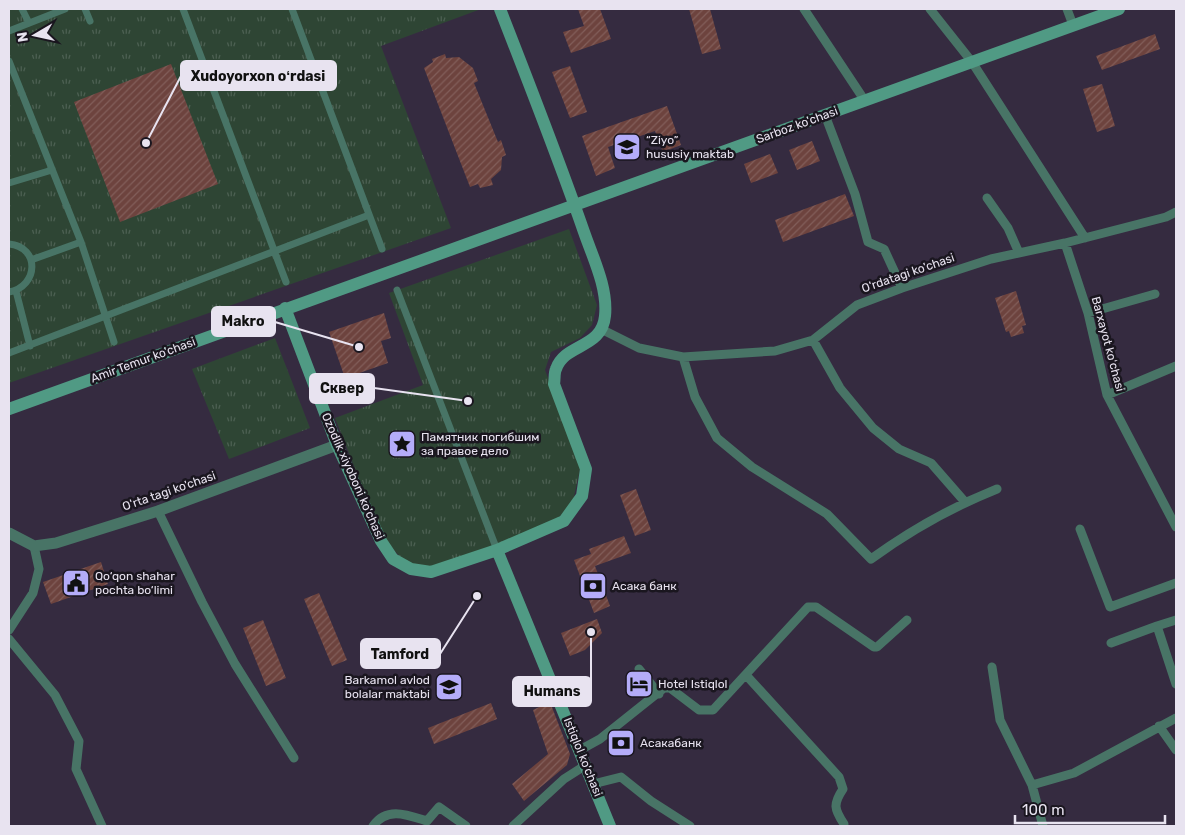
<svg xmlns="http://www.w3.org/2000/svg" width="1185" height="835" font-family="Rubik,sans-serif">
  <defs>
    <pattern id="grass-tufts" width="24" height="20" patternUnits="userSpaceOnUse" patternTransform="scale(1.25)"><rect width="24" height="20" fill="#2e4534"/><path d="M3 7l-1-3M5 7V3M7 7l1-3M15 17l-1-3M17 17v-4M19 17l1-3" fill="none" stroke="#4c6052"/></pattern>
    <pattern id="building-hatch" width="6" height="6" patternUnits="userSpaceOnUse" patternTransform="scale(1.25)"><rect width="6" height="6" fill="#6d433e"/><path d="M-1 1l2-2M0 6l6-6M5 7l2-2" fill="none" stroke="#825e5a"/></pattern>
  </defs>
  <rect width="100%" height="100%" fill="#352b40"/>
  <!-- grass -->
  <path fill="url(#grass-tufts)" d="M9,9H481L381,46L451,228L9,383Z
    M569,229L597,305L592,325L580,338L551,352L545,370L581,465L572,505L544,531L432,568L406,563L382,537L335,418L423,385L389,293Z
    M275,338L310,428L229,459L192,369Z"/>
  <!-- building -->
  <path fill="url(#building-hatch)" d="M578,9H600L611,39L571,53L563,32L584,26Z
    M689,9H710L721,49L702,54Z
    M1155,34L1160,49L1102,70L1096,56Z
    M445,54L446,58L459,57L473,68L478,81L474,83L498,142L501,140L506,155L502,157L501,170L491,179L493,185L480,188L478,184L470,187L424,68L433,62L432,59Z
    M171,64L218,184L120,222L74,102Z
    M570,66L587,112L570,118L552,72Z
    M1102,84L1115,126L1097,132L1083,89Z
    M667,106L681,145L663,152L655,131L608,147L615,168L596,176L582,136Z
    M812,141L820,161L797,170L789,150Z
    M770,154L778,173L751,183L744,164Z
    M845,194L854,216L783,242L775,220Z
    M1016,291L1026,325L1022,326L1024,333L1011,337L1009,331L1006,332L995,298Z
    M384,313L391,338L381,341L388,363L345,378L329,332Z
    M636,489L651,530L635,536L620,495Z
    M624,536L631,553L595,566L610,606L594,613L574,560L591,554L589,549Z
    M101,562L108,584L51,604L43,582Z
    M319,593L347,660L332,666L304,599Z
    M597,619L602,633L585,650L570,656L561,633Z
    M263,620L286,678L266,686L243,628Z
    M550,702L570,754L567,765L524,801L512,784L548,754L533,710Z
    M491,703L497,719L434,744L428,728Z"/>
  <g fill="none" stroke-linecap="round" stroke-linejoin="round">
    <!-- pedestrian -->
    <path stroke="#487466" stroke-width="7" d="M22,9L29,23
      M85,9L90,21
      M183,9L286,282
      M292,9L382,249
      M9,31L65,9
      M9,61L81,242L114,342
      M9,183L52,170
      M9,244C40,247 39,286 9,292
      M31,260L81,242
      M397,290L497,550
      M16,291L30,346
      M9,353L369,215"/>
    <!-- minor -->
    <path stroke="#487466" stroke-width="9" d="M804,9L865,101
      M930,9L972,62L1085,238
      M1067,9L1073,25
      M825,115L855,194L868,242L884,249L902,288
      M987,198L1008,228L1019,253
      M1065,243L1088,313L1107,395L1176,527
      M1088,313L1155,294
      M601,329L639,348L683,357L775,351L813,340L857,305L902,288L991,259L1065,243L1166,217L1176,212
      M813,340L840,388L873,428L899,449L931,463L965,502
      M683,357L695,397L717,438L752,467L827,514L871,559C911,530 952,507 997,489
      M1107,395L1176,366
      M158,511L202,602L235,664L294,758
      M1080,529L1110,607L1176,583
      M1176,620L1157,626L1176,684
      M9,630L33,593L39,569L34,546
      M9,639L55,695L79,741L76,769L102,826
      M1111,643L1157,626
      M992,667L1000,720L1032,785
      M639,669L659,694
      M746,675L839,777L843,789C833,804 834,809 844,824
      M1159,726L1176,750
      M580,750L600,739L664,688H670L699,710H713L808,607H816L874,647H877L907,620
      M593,784L621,777L651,801L690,826
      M373,826C387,806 408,815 427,821L439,807L466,826
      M513,826L564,779L586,765
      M1043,826L1032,785L1074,773L1176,718"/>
    <!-- tertiary -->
    <path stroke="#487466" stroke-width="11" d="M9,533L34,546L56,543L158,511L337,445"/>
    <!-- secondary -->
    <path stroke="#509a84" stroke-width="12" d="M285,308L337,445L381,541L393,559L411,569L431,572L497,550L564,521L582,496L586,469L554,384C555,379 554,373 556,369C565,343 602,349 605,316C608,288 593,258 584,232C558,157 529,83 500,9
      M9,409L1119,9
      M497,550L610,826"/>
  </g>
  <!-- icons -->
  <defs>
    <g id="school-square" transform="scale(1.4375)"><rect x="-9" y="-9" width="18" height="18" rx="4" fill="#b4acf9" stroke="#1a161f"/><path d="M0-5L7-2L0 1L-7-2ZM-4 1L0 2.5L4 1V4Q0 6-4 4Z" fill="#111"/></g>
    <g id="sight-square" transform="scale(1.4375)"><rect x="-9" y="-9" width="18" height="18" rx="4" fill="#b4acf9" stroke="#1a161f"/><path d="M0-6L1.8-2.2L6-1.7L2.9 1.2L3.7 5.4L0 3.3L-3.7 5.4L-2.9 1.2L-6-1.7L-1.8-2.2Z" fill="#111"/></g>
    <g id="civic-square" transform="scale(1.4375)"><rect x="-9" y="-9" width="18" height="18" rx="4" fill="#b4acf9" stroke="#1a161f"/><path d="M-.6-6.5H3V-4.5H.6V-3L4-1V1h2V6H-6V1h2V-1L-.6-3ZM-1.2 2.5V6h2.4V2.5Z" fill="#111"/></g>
    <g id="bank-square" transform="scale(1.4375)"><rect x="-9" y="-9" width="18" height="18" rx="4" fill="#b4acf9" stroke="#1a161f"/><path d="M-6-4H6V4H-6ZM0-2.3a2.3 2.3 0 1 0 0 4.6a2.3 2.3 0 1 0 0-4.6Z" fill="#111"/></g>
    <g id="hotel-square" transform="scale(1.4375)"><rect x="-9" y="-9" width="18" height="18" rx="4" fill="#b4acf9" stroke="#1a161f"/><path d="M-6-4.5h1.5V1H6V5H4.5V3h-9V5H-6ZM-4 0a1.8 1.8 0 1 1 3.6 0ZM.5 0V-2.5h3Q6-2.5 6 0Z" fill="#111"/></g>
  </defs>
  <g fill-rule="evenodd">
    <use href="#school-square" x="627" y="147"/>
    <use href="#sight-square" x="402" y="444"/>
    <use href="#civic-square" x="76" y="583"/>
    <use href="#bank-square" x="593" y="586"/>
    <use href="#hotel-square" x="639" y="684"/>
    <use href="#school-square" x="449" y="687"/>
    <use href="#bank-square" x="621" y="743"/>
  </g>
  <g text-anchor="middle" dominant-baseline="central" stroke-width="5" stroke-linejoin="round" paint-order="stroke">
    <!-- street labels -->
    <g font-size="12" fill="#e8e3f0" stroke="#1a161f">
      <text transform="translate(797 125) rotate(-20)">Sarboz ko'chasi</text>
      <text transform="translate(908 273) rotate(-19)">O'rdatagi ko'chasi</text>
      <text transform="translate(1108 344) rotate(75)">Barxayot koʻchasi</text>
      <text transform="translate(143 360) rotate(-20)">Amir Temur ko'chasi</text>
      <text transform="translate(353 476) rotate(66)">Ozodlik xiyoboni ko'chasi</text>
      <text transform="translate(169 491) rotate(-19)">O'rta tagi ko'chasi</text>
      <text transform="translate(583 757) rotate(68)">Istiqlol ko'chasi</text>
    </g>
    <!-- poi labels -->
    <g font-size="12" fill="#e8e3f0" stroke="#1a161f" text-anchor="start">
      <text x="646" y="140">“Ziyo”<tspan x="646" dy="14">hususiy maktab</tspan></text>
      <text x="421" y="437">Памятник погибшим<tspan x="421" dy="14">за правое дело</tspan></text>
      <text x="95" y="576">Qo‘qon shahar<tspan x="95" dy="14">pochta bo‘limi</tspan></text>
      <text x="612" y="586">Асака банк</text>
      <text x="430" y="680" text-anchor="end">Barkamol avlod<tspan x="430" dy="14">bolalar maktabi</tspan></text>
      <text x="658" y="684">Hotel Istiqlol</text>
      <text x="640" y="743">Асакабанк</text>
    </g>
  </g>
  <!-- callouts -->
  <path fill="none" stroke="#e8e3f0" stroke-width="2" d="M146 143L181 76M359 347L275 322M468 401L374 388M477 596L440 654M591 632L591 691"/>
  <g fill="#e8e3f0" stroke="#1a161f" stroke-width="2">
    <circle cx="146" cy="143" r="5"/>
    <circle cx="359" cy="347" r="5"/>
    <circle cx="468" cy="401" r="5"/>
    <circle cx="477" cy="596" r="5"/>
    <circle cx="591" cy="632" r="5"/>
  </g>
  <g fill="#e8e3f0" stroke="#e8e3f0" stroke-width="2">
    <rect x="181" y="61" width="155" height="29" rx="5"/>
    <rect x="212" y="307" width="63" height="29" rx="5"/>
    <rect x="310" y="374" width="64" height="29" rx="5"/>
    <rect x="361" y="639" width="79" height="29" rx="5"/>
    <rect x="513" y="677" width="78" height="29" rx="5"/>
  </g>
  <g font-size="14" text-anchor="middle" font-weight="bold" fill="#111">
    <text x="258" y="81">Xudoyorxon oʻrdasi</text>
    <text x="243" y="326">Makro</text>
    <text x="342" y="393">Сквер</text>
    <text x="400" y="659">Tamford</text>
    <text x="552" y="696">Humans</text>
  </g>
  <!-- border -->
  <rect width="1185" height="835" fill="none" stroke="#e8e3f0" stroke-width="20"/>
  <!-- north arrow -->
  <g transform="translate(35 35) rotate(261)" stroke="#1a161f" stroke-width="4" paint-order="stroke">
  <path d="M0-4L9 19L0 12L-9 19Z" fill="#e8e3f0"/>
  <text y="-8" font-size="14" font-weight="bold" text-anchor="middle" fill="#e8e3f0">N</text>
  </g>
  <!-- scale -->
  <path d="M1015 815v8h150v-8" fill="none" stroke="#e8e3f0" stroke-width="2.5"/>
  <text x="1022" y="815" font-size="15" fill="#e8e3f0" stroke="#1a161f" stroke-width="4" paint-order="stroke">100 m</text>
</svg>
